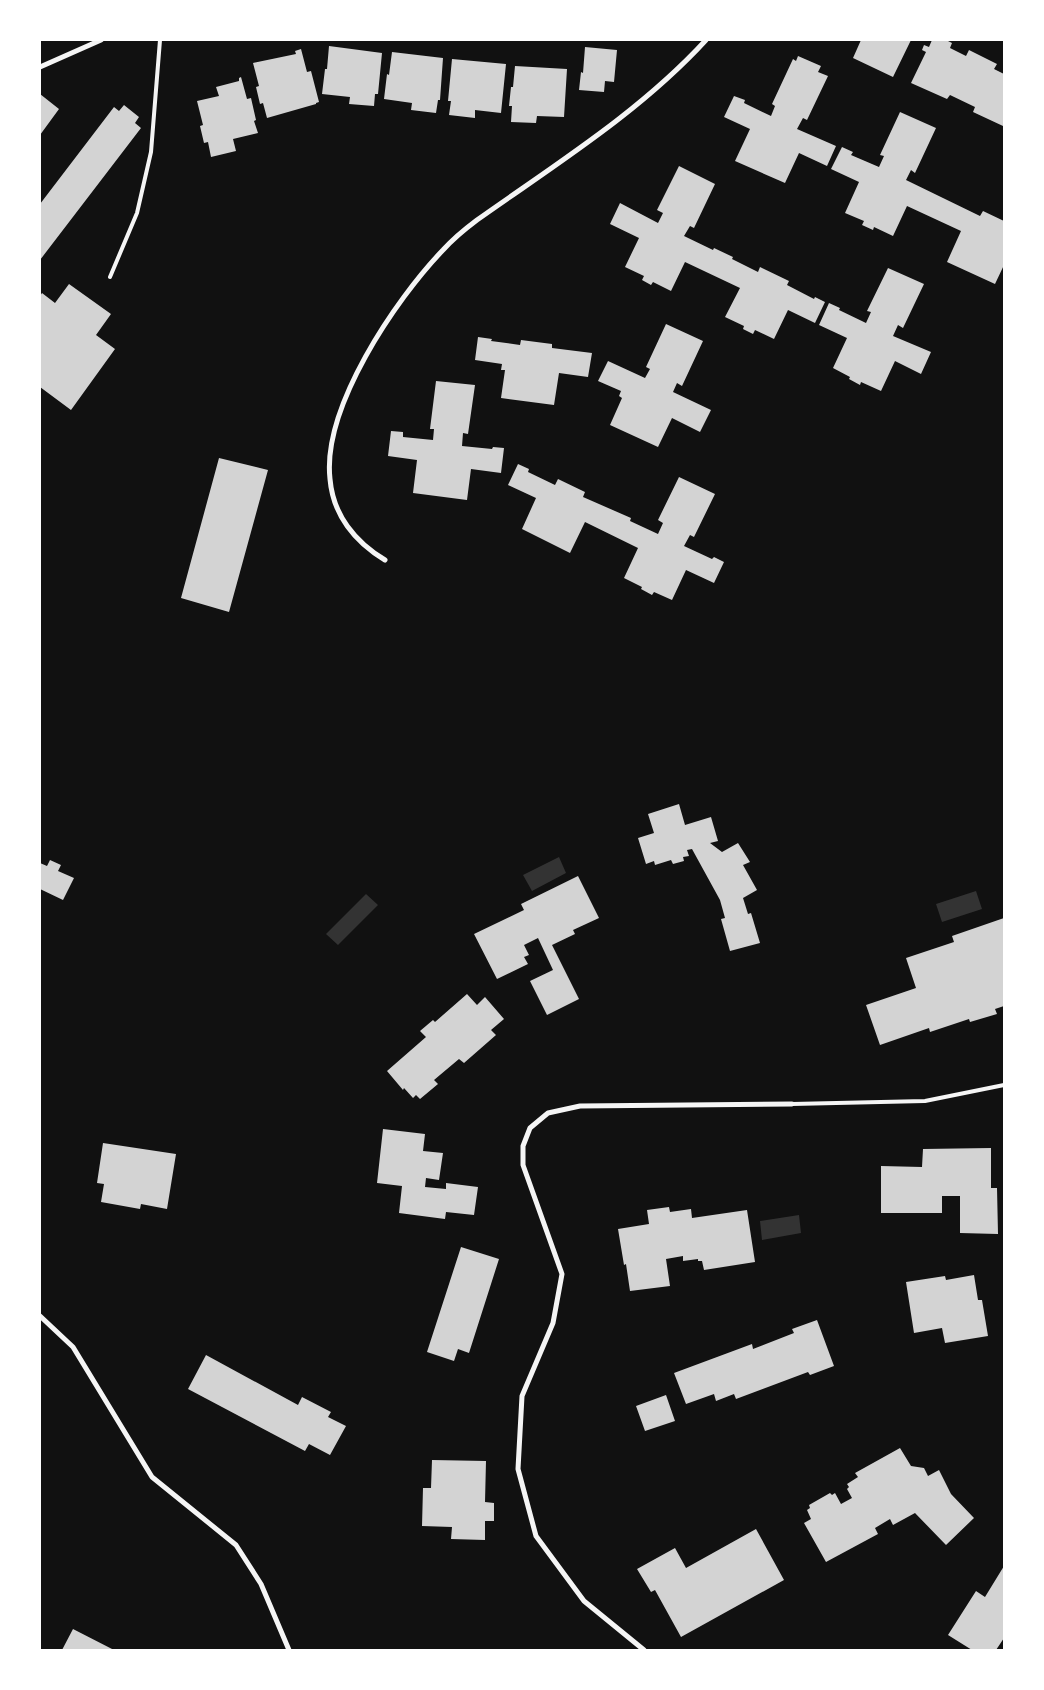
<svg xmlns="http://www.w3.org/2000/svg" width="1044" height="1690" font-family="'Archivo Narrow',sans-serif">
  <rect width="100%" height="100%" fill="#111"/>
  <!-- water -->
  <path fill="#333" d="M559,857L566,873L532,891L523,875Z
    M976,891L982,909L942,922L936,904Z
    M366,894L378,905L338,945L326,934Z
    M799,1215L801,1233L762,1240L760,1221Z"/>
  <!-- building -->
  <path fill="#d3d3d3" d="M861,40H911L893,77L853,58Z
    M932,40H946L952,43L950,48L966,56L969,50L997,64L994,69L1004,74L1003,126L973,112L975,107L950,95L947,99L911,83L926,52L922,50L924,45L929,47Z
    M329,46L382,53L378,94H375L374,106L349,104L350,97L322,94L325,69H327Z
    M585,47L617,50L614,82L605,81L604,92L579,90L581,72L583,73Z
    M301,49L307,72L311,71L319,102L316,103V104L267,118L263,103L260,104L256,87L259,86L253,63L296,54L295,51Z
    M392,52L443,58L440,100H438L436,113L411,110L412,103L384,99L387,74L389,75Z
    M798,56L821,66L818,72L828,76L807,120L803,118L797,129L836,146L827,166L799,153L785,183L735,161L750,129L724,117L734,96L745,100L744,103L771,116L775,106L772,104L793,59L796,61Z
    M452,59L506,64L501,113L475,110V118L449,115L451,101H448Z
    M515,66L567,69L564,117L537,116L536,123L511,122L512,106H509L511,87H513Z
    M241,77L247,99L251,98L256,120L254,121L258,133L233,139L236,151L211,157L208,142L204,143L200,126L203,125L197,101L219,96L216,87L239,81V78Z
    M40,94L59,109L40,135Z
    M124,105L139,117L135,123L141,128L40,260V204L114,107L119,111Z
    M900,112L936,128L915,173L911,170L906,180L980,216L983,211L1004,221V265L995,284L947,262L961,231L907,206L893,236L874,227L873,230L862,225L864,221L845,213L859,182L831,169L842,147L853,152L851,155L879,167L884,156L880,155Z
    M679,166L715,184L694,228L690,226L684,236L713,250L714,248L733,257L732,259L758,272L760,267L789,281L787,285L814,299L815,297L825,302L815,323L788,310L774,339L755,330L753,334L743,329L744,326L725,317L740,288L685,262L671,291L653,282L651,285L642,280L644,276L625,267L639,238L610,224L620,203L658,223L663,213L657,210Z
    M888,268L924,284L903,328L898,325L893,336L931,352L921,374L895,361L881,391L861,382L860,385L849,379L850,377L833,368L847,338L819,325L829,303L840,308L839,310L866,323L871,312L867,311Z
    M69,284L111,314L96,335L115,349L71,410L40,387V296L42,293L55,303Z
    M666,324L703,341L682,386L677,383L673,392L711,410L700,432L672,418L658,447L610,425L622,398L619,396L621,391L598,381L608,361L645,378L650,369L646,367Z
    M478,337L492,339L491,341L520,345L521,340L552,344V348L592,353L588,377L559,373L554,405L501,398L505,370H501L502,364L475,360Z
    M436,381L475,385L468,434L463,433L462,446L492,449L493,447L504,448L501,473L471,469L467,500L413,493L417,460L388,456L391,431L403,432V437L433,440L434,429H430Z
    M219,458L268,470L229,612L181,598Z
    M518,464L529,469L528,472L555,485L558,479L585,492L583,497L631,518L630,521L658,534L663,523L658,520L679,477L715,494L694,537L690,535L684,546L712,559L714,557L724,562L714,583L686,570L672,600L654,592L652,595L641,589L642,587L624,578L638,548L585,522L570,553L522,529L536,498L508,485Z
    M679,804L685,825L711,817L718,841L710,843L722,852L738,843L750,862L743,865L757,890L743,898L748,914L751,913L760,943L730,951L721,919L725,918L720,900L692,849L687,850L689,856L683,857L684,861L673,864L671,860L655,865L654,861L646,864L638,838L654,833L648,814Z
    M50,860L61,865L58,871L74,878L63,900L40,889V863L47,866Z
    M578,876L599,918L573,930L575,934L552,945L579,999L547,1015L530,981L553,970L538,938L524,945L529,955L524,957L528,964L497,979L474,934L524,910L521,904Z
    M1004,918V1006L995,1009L997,1014L970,1022L969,1019L930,1032L929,1028L880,1045L866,1005L916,988L906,958L954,942L952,936Z
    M467,994L477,1005L485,997L504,1019L491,1030L496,1035L464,1063L459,1059L434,1080L438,1084L420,1099L416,1095L413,1098L404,1088L403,1090L387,1071L426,1037L420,1031L433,1020L435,1022Z
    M383,1129L425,1134L423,1151L443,1153L439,1180L426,1178L425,1187L446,1189V1183L478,1187L474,1215L446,1212L445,1219L399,1213L402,1186L377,1183Z
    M103,1143L176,1154L167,1209L141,1204L140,1209L101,1202L104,1184L97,1183Z
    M991,1148V1188H997L998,1234L960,1233V1196H942V1213H881V1166L922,1167L923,1149Z
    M669,1207L670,1212L691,1209L692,1218L747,1210L755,1262L704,1270L702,1261H698V1259L683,1261V1256L666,1259L670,1286L630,1291L626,1264L624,1265L618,1229L649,1224L647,1210Z
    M461,1247L499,1259L469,1353L458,1349L454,1361L427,1352Z
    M974,1275L978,1300H982L988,1336L945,1343L942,1328L914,1333L906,1282L945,1276L946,1280Z
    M817,1320L834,1366L810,1375L808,1372L736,1399L734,1394L716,1401L714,1394L686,1404L674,1373L752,1344L753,1349L794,1333L792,1329Z
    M206,1355L298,1405L302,1397L331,1412L328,1417L346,1426L330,1455L309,1444L305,1451L188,1389Z
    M666,1395L675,1421L645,1431L636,1406Z
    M900,1448L911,1466L924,1468L928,1476L939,1470L951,1494L974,1518L946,1545L915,1513L893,1525L890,1519L875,1528L878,1534L826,1562L804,1523L811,1519L807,1510L810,1508L809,1505L830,1493L832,1495L835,1493L841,1504L852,1498L847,1489L849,1487L847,1484L858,1477L855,1473Z
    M432,1460L486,1461L485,1502L494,1503V1521H485V1540L451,1539L452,1527L422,1526L423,1488H431Z
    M756,1529L784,1580L681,1637L655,1590L651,1592L637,1569L675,1548L686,1568Z
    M1004,1566V1638L996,1650H972L948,1635L976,1591L985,1597Z
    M73,1629L114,1650H62Z"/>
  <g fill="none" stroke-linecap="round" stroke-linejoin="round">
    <!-- service -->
    <path stroke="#f5f5f5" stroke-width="4" d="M110,277L137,213L151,152L160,40
      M792,1104L925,1101L1004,1085"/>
    <!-- minor -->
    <path stroke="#f5f5f5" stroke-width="5" d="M40,67L101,40
      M385,560C355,542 333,515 330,479C322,408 395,300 443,250C453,239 465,229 477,220C556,164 640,112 706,40
      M40,1316L73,1347L152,1477L236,1545L261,1584L289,1650
      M644,1650L584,1601L536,1536L518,1469L522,1396L553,1323L562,1274L523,1165V1146L530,1128L548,1113L580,1106L792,1104"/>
  </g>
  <!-- border -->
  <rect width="1044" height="1690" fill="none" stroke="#ffffff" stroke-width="82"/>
</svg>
